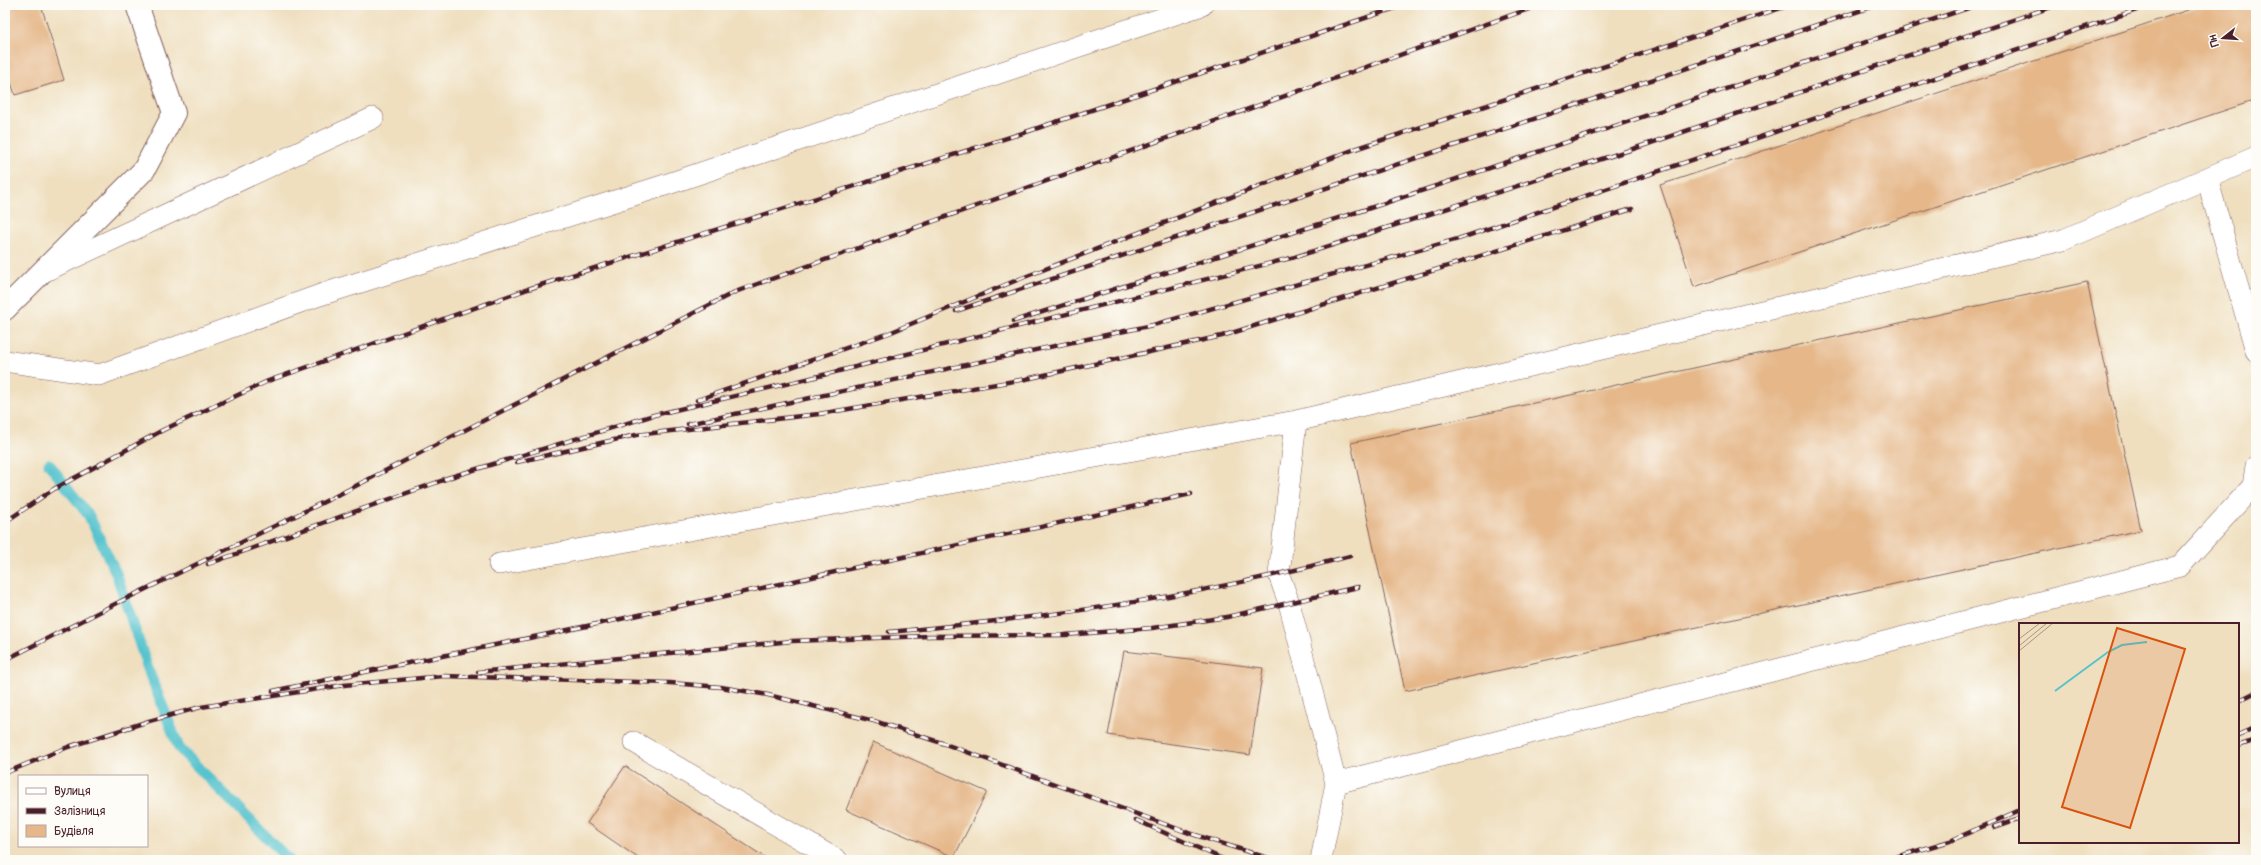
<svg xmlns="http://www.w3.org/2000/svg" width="2261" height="865" font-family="Pangolin,sans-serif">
  <rect width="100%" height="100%" fill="#fdfcf7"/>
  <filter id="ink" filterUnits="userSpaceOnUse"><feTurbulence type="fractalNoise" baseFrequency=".025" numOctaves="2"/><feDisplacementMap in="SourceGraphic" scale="8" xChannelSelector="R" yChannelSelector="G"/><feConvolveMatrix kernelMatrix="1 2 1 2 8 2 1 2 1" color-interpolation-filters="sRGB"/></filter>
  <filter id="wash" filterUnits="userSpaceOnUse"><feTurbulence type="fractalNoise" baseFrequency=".012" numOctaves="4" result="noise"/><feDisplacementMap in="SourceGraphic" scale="16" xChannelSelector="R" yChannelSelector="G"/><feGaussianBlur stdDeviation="0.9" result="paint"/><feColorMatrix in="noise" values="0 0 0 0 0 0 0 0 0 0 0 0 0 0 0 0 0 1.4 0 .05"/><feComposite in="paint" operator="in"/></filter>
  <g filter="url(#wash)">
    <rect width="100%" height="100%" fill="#efdfbf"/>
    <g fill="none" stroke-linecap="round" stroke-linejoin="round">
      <!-- stream -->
      <path stroke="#56c3cd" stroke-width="11" d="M49,464L89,516L116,573L149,672L179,748L289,860"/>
    </g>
    <g id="blocks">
      <!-- building -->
      <path fill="#e5b789" d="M5,5H41L64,80L15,95L5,63Z
        M2203,5H2256V100L1694,287L1660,185Z
        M2087,282L2141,530L1405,691L1351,443Z
        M1124,651L1263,668L1250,755L1108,735Z
        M873,742L987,792L954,857L846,810Z
        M625,766L769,860H641L587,823Z"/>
    </g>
  </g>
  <g filter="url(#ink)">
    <use href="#blocks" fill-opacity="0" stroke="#84625f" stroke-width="1"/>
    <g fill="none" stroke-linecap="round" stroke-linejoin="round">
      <!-- service casing -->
      <g stroke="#84625f" stroke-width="22">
        <path id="service" d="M2207,178L2256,351
          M45,271L373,118
          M5,361L99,375L320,295L662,186L1202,5
          M1296,421L1279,575L1289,603L1336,783L1321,860
          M499,564L1296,421L2063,240L2256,157
          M634,742L837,860
          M1336,783L2180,566L2253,486L2256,466"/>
      </g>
      <!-- minor casing -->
      <g stroke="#84625f" stroke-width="24">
        <path id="minor" d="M5,309L144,170L174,113L137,5"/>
      </g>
      <!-- service -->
      <use href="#service" stroke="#fff" stroke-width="21"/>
      <!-- minor -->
      <use href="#minor" stroke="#fff" stroke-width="22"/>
      <!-- rail casing -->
      <g stroke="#4a1f2b" stroke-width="4.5">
        <path id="rail" d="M956,311L1877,5
          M1014,321L1370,208L1977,5
          M697,400L889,333L1022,278L1355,149L1790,5
          M688,424L1153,325L1458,239L2151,5
          M517,462L636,435L819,414L1026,379L1222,336L1632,209
          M444,479L654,415L807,379L1295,257L1636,148L2057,5
          M5,522L54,489L163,430L268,381L528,289L1023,133L1404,5
          M208,564L449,478
          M889,632C1044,618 1200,597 1350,556
          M5,660L109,607L334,497L735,292L1540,5
          M478,672L792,641L930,636L1065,635L1152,628L1227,617L1358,587
          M273,691L616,620L1191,494
          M2238,701L2256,692
          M2238,735L2256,727
          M2238,746L2256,740
          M5,773L68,747L149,721L201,707L344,685L444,676L670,683L721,687L768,695L874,721L945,744L1189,833L1274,860
          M1136,820L1225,860
          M1994,827L2020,818
          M1886,860L1950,841L2020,810"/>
      </g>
      <!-- rail -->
      <use href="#rail" stroke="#fdfcf7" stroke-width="3" stroke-dasharray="9" stroke-linecap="butt"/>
    </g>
  </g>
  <!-- overview -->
  <g transform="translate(2019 623)">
    <rect width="220" height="220" fill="#efdfbf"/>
    <path fill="none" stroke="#56c3cd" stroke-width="2" d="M36,68L89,29L103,22L128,19"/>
    <path fill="none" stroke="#ad9284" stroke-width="1" d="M0,16L21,0M0,23L28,0M0,28L34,0"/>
    <path fill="#d8530f" fill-opacity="0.15" stroke="#d8530f" stroke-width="2" d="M98,5L166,26L111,205L43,184Z"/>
    <rect width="220" height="220" fill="none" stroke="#4a1f2b" stroke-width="2"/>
  </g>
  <!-- margin -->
  <rect width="2261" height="865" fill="none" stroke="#fdfcf7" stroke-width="20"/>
  <!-- legend -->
  <rect x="18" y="775" width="130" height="72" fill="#fdfcf7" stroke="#b5a4a5"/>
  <rect x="26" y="788" width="20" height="6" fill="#ffffff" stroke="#b5a4a5"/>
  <text x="54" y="795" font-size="12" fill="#4a1f2b">Вулиця</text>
  <rect x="26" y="808" width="20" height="6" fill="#4a1f2b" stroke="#b5a4a5"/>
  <text x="54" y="815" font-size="12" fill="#4a1f2b">Залізниця</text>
  <rect x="26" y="825" width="20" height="12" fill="#e5b789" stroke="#b5a4a5"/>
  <text x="54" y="835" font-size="12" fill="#4a1f2b">Будівля</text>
  <!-- north arrow -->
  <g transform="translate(2223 38) rotate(253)" stroke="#fdfcf7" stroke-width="3" paint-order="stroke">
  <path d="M0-3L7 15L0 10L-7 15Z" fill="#4a1f2b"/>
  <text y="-6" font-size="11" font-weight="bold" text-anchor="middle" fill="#4a1f2b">Пн</text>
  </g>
</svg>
